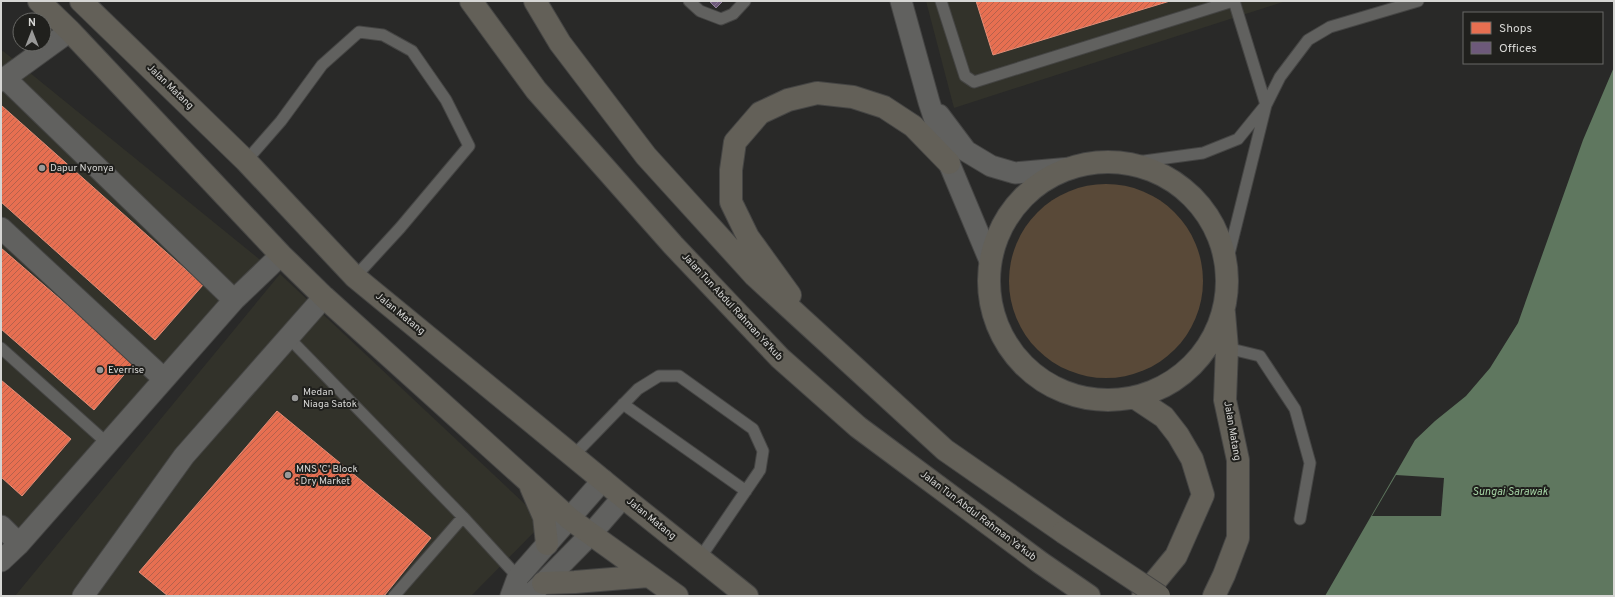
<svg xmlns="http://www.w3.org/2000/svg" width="1615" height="597" font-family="Overpass,sans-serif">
  <defs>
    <pattern id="shops-hatch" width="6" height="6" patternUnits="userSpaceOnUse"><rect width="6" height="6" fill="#e76f51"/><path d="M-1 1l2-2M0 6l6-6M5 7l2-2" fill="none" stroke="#b5614c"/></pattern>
    <pattern id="offices-hatch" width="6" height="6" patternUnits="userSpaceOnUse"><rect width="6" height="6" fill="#6d597a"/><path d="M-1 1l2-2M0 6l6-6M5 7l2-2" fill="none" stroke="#81708c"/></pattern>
  </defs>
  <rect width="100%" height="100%" fill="#292928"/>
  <!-- built -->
  <path fill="#32322a" d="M926,1H1286L954,108Z
    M3,51L264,263L5,551L1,546V52Z
    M280,274L544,522L471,596H15Z"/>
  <!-- grass -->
  <path fill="#594938" d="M1009 281a97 97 0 1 1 194 0a97 97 0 1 1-194 0Z"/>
  <!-- water -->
  <path fill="#5f775f" d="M1614,67V596H1325L1415,440L1435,421L1466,396L1490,368L1518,323L1583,140Z"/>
  <!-- pier -->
  <path fill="#292928" d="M1396,475L1444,478L1441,516H1372Z"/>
  <!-- shops -->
  <path fill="url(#shops-hatch)" stroke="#e28e78" d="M976,1H1170L993,55Z
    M2,106L203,285L155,340L1,202V107Z
    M1,248L134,363L94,410L1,329Z
    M1,380L71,439L22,496L1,477Z
    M277,411L431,538L384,596H168L139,572Z"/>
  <!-- offices -->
  <path fill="url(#offices-hatch)" stroke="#8c7e95" d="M709,1H723L716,8Z"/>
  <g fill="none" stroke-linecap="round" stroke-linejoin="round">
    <!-- lane casing -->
    <g stroke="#454544" stroke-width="13">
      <path id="lane" d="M689,1L700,11L721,19L733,14L745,1
        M941,1L965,76L974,82L1233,1
        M1234,1L1266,105
        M246,161L281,121L322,65L359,32L383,35L412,51L446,100L469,146L400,228L355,277
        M1122,164L1203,153L1238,139L1264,107
        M1226,266L1266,105L1280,77L1308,40L1330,27L1418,1
        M288,337L463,517L518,577
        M1,348L107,443
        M1227,348L1260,356L1295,409L1310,463L1300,519
        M623,404L746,491
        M574,455L638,389L659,376H679L753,429L763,451L760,470L700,558
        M394,596L463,517"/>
    </g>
    <!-- street casing -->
    <g stroke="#454544" stroke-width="23">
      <path id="street" d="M901,1L929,102L949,163L990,261
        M5,78L234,300
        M1,81L70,31
        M939,115L966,151L991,166L1015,173L1071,168
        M1,228L164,379
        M1,526L19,544L234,300L281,255
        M1,561L19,544
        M83,596L184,456L324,297
        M511,596L518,577L603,480
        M523,596L532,593L543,583L591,534L623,497"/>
    </g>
    <!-- primary casing -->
    <g stroke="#454544" stroke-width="24">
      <path id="primary" d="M39,1L70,31L281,255L324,297L570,519L677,596
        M81,1L246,161L355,277L623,497L747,596
        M471,1L536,90L673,245L780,358L858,427L1041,563L1089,596
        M535,1L560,43L646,156L755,276L945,450L1063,532
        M989 281a119 119 0 1 1 238 0a119 119 0 1 1-238 0Z
        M790,295L748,237L731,202V170L735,142L760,113L788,100L817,93L853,97L884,107L913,126L949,163
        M1134,397L1164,417L1178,435L1192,459L1203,495L1176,556L1143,596
        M531,487L544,517L547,544
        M543,583L575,582L649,576
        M1214,596L1224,575L1238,538V460L1225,400L1227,348L1224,313"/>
    </g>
    <!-- lane -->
    <use href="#lane" stroke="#61615f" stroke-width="11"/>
    <!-- street -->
    <use href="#street" stroke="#61615f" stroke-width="21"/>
    <!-- primary -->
    <use href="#primary" stroke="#636058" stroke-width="22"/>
    <!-- primary-bridge casing -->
    <g stroke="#454544" stroke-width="24" stroke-linecap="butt">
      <path id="primary-bridge" d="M1063,532L1159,596"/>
    </g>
    <!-- primary-bridge -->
    <use href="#primary-bridge" stroke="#636058" stroke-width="22"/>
  </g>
  <!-- markers -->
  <g fill="#999998" stroke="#20201d" stroke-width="1.5">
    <circle cx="42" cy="168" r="4"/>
    <circle cx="100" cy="370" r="4"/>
    <circle cx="295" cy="398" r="4"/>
    <circle cx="288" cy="475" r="4"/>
  </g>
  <g text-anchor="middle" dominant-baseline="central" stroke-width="4" stroke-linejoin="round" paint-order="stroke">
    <!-- street labels -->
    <g font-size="10" fill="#d6d6d4" stroke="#20201d">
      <text transform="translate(170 87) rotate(44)">Jalan Matang</text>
      <text transform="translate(732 307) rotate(47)">Jalan Tun Abdul Rahman Ya'kub</text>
      <text transform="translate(400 314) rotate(39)">Jalan Matang</text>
      <text transform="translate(1232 431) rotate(80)">Jalan Matang</text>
      <text transform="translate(978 516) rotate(37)">Jalan Tun Abdul Rahman Ya'kub</text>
      <text transform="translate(651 519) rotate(39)">Jalan Matang</text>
    </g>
    <!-- poi labels -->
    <g font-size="10" fill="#d6d6d4" stroke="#20201d" text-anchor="start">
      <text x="50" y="168">Dapur Nyonya</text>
      <text x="108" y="370">Everrise</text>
      <text x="303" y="392">Medan<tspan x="303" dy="12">Niaga Satok</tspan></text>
      <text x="296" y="469">MNS 'C' Block<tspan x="296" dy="12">: Dry Market</tspan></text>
    </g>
    <!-- water labels -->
    <g font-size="11" font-style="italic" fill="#a4d3a4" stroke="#20201d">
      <text x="1510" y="492">Sungai Sarawak</text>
    </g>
  </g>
  <!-- border -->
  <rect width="1615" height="597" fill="none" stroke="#d6d6d4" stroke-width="4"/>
  <!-- legend -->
  <rect x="1463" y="12" width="140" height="52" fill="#20201d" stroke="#696966"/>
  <rect x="1471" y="22" width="20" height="12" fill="#e76f51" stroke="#696966"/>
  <text x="1499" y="32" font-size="12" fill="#d6d6d4">Shops</text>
  <rect x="1471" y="42" width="20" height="12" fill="#6d597a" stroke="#696966"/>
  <text x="1499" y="52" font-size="12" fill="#d6d6d4">Offices</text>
  <!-- north arrow -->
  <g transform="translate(32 32)"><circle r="19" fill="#20201d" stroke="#696966"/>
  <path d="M0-3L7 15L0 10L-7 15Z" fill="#999998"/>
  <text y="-6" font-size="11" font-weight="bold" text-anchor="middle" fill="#d6d6d4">N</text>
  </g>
</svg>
